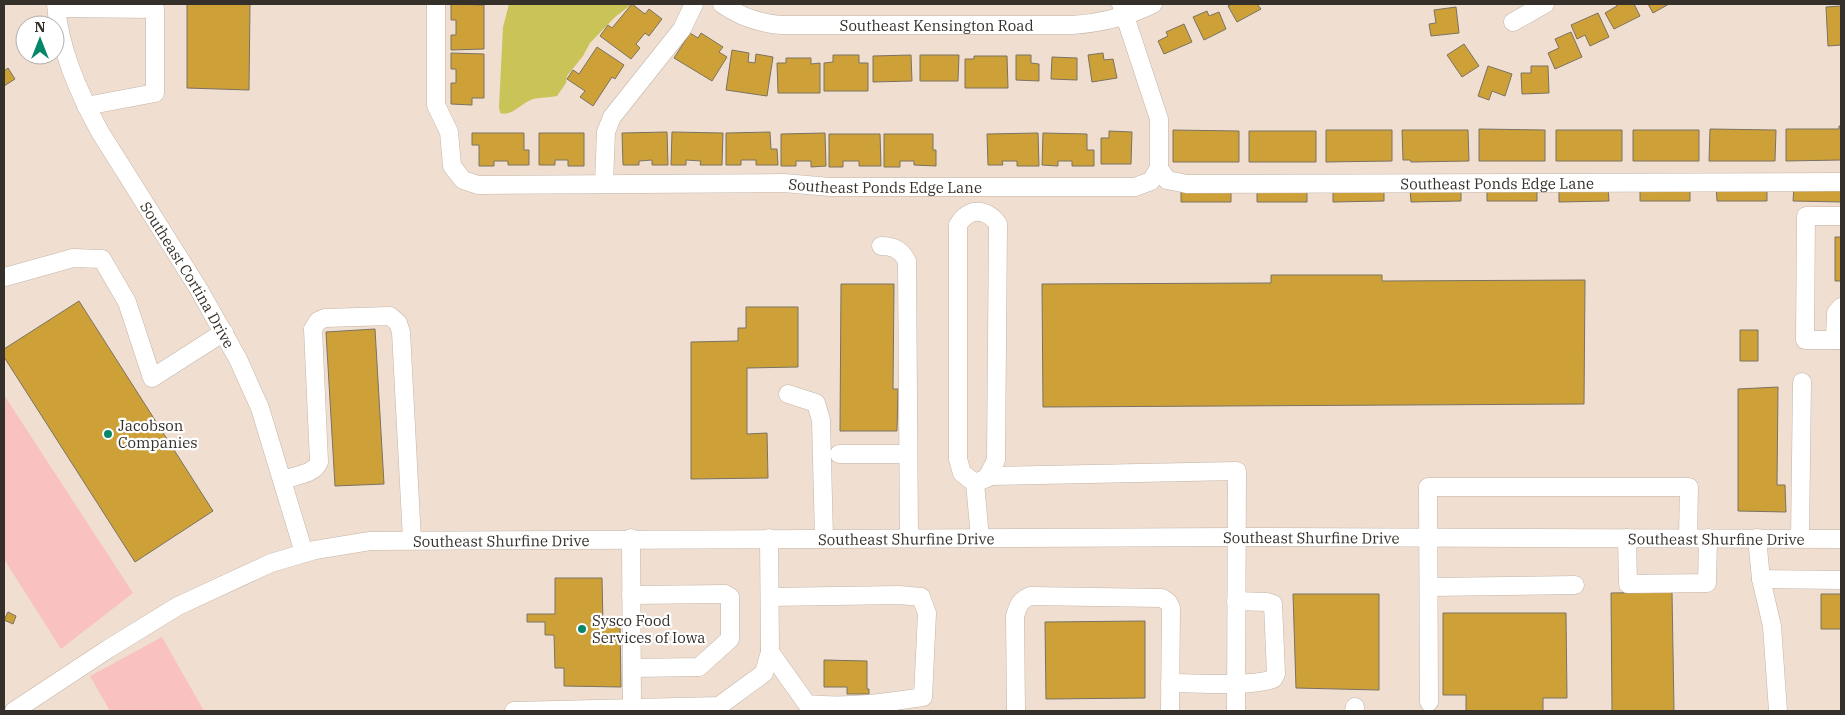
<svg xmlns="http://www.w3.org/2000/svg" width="1845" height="715" font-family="'IBM Plex Serif',serif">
  <rect width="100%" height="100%" fill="#f0dfd1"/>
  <!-- green -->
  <path fill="#f9c1c0" d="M4,395L133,593L61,649L4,559Z
    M162,637L204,711H110L90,676Z"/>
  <!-- water -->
  <path fill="#cac358" d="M509,4L603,5L632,4L615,17L590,43L583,56L567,76L566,83L557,96C549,98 540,97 533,99C521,103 512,117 500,113L499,107L503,27Z"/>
  <!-- building -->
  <path fill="#cea138" stroke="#7a7261" d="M187,4H250L249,90L187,88Z
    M451,4L484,5V49L451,50V35H456V20H451Z
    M632,4L645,14L649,9L662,19L649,36L645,33L636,44L640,48L631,59L600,36L608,25L612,28Z
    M1232,4H1257L1261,9L1237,22L1228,6Z
    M1616,4H1634L1640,16L1614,29L1605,13L1617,6Z
    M1648,4H1669L1653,13Z
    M1841,6V45L1828,46L1826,7Z
    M1456,7L1459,33L1431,36L1429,24L1436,23L1434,10Z
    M1207,11L1209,16L1219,12L1226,29L1204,40L1193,17Z
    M1598,13L1609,37L1590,46L1585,35L1577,39L1571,25Z
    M1184,24L1192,42L1164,54L1158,41L1168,36L1166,32Z
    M1571,32L1582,57L1555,69L1548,53L1559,48L1555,39Z
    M690,33L698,38L701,33L723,47L719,52L727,57L712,81L674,58Z
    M1464,44L1479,66L1462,77L1447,55Z
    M597,47L624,65L615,79L612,77L593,106L580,97L585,91L567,79L573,70L579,74Z
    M732,50L749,53L748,62L755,63L756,54L773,57L767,96L726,90Z
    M451,53L484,54V98H472V105L451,104V83H456V69H451Z
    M1103,53L1104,60L1113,59L1117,78L1092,82L1088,55Z
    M833,55H859V63H868V91H824V63L833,62Z
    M911,55L912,81L873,82V56Z
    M920,55H959L958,81H920Z
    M1016,55H1031V63L1039,64V81L1016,80Z
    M974,56H1007L1008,88H965V59H974Z
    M1052,57L1077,58V80L1051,79Z
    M786,58H811V64L820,63V93H778L777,63H786Z
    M1488,66L1512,74L1505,96L1492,91L1489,100L1478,96Z
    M1531,66H1548L1549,93L1522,94L1521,73H1531Z
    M8,68L15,79L4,86V71Z
    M1839,126H1841V160L1786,161V129H1839Z
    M1479,129L1545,130V161H1479Z
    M1710,129L1776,130L1775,161H1709Z
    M1173,130L1239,131V162H1173Z
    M1326,130H1392V161L1326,162Z
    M1402,130H1468L1469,161L1411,162L1410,160H1403Z
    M1556,130H1622V161H1556Z
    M1633,130H1699V161H1633Z
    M1109,131L1132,132L1131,164H1101V138H1109Z
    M1249,131H1316V162H1249Z
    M667,132L668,165H652V160L639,161V165H623L622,133Z
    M672,132L723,133L722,165H700L701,161L686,160V165H671Z
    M770,132L771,149H777L778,165H756V160H741V165H726V133Z
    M472,133H524V150H529V165H508V161H494V166H479V145H472Z
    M539,133H584V166H568V160H555V165H539Z
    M825,133L826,166L811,167V161H796V166H781V134Z
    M1038,133L1039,166H1017V161H1002L1003,165H988L987,134Z
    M1043,133L1087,134V150H1094V166H1072V161H1058V166L1042,165Z
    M829,134H880L881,166H859V161H843V167H829Z
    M884,134H933V150H936V166L914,165V161H900V167H884Z
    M1640,187L1690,188V201H1640Z
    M1716,187H1767V201H1717Z
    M1794,187L1841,188V202L1793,201Z
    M1181,188L1231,189V202H1181Z
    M1307,188V202H1257V189Z
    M1333,188H1384V201L1333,202Z
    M1461,188V201L1411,202L1410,189Z
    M1487,188H1537V201H1487Z
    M1559,188H1608L1609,201L1559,202Z
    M1835,237H1841V281H1835Z
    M1271,275H1382V281L1585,280L1584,404L1043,407L1042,284L1271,283Z
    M841,284H894L893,389H898L897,431H840Z
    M79,301L213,511L135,562L4,357V349Z
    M746,307H798V367L747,368V434L767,433L768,478L691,479V342L738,341V328H746Z
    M375,329L384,484L335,486L326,332Z
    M1740,330H1758V361H1740Z
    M1778,387L1777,485H1785L1786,512L1738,511V389Z
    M555,578H602L603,624H620L621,687L564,686V668H555L554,635H545V622H527V614H555Z
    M1672,592L1674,711H1612L1611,593Z
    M1293,594H1379V690L1296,688Z
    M1821,594H1841V629H1821Z
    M8,612L16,616L13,624L4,620Z
    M1443,613H1566L1567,698H1543V711H1466V695H1443Z
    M1145,621V698L1046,699L1045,622Z
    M824,660L867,661V689H869V694H847V687H824Z"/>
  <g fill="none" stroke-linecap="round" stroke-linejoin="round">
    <!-- minor casing -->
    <g stroke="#c4b4a6" stroke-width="19">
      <g id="minor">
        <path id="s1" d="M56,4C59,49 79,93 100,132L198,288L238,359L260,408L304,553"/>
        <path id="s2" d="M436,4V105L449,132L452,166L463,180L478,185L784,183L830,187H1135L1151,181L1159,168V119L1121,4"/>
        <path id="s3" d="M722,4C740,17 758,23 781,25H1073C1101,23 1127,17 1153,4"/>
        <path d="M57,8L155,9V93L86,106"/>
        <path d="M1513,22L1545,4"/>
        <path id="s4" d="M1159,168L1167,180L1187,184L1841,182"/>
        <path d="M604,183L606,132L612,117L682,29L694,4"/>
        <path d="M1841,216H1806L1805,340H1841"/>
        <path d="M881,246C894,246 901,250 907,261L909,538"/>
        <path d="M5,277L73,258L102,259L127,302L152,378L224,332"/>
        <path d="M1835,340L1836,313L1841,307"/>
        <path d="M788,394L816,403L821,420L824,538"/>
        <path d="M839,454H908"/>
        <path d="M988,476L1237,471L1236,711"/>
        <path d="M282,480C294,476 315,474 319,462L313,329L318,321L325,318L390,316L398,323L401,332L412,540"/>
        <path d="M975,483L987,478L996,460L998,224C986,208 969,207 958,225V459L962,473L975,483L980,538"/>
        <path d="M631,538L632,707"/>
        <path d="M1627,538L1628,584L1707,583L1708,538"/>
        <path d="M1757,538L1761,579L1841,580"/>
        <path d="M1800,538L1802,382"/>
        <path d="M1761,579L1772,626L1778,711"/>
        <path d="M1429,587L1575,585"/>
        <path d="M631,595L725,594L730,597V639L699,667L632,668"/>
        <path d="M770,597L899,595L921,597L927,613L923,697C882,703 849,708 807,704L770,652"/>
        <path d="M1170,683C1198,683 1248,687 1273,679L1276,674L1273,604L1267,602L1236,601"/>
        <path d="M1429,702L1428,487H1689L1688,538"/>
        <path id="s5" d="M14,711L108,649L178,606L271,563L315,550L370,541L1236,537L1841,539"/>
        <path d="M514,711L719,706L764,673L770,652L769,538"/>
        <path d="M1016,711L1015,616C1018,606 1020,600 1030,596L1162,598L1168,602L1171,608L1170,711"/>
        <path d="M1354,711L1355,707"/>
      </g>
    </g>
    <!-- minor -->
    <use href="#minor" stroke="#fff" stroke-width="18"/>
  </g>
  <!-- markers -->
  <g fill="#07876a" stroke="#fff" stroke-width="2">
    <circle cx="108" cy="434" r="5"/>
    <circle cx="582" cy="629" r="5"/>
  </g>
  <g text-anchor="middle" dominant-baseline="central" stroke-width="4.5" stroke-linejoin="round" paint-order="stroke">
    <!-- street labels -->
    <g font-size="15" fill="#36302a" stroke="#fff">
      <text stroke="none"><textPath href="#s3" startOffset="219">Southeast Kensington Road</textPath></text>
      <text stroke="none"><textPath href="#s4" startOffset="345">Southeast Ponds Edge Lane</textPath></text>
      <text stroke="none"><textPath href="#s2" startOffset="606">Southeast Ponds Edge Lane</textPath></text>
      <text stroke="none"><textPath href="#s1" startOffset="304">Southeast Cortina Drive</textPath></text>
      <text stroke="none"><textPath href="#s5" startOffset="1340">Southeast Shurfine Drive</textPath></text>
      <text stroke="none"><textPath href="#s5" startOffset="935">Southeast Shurfine Drive</textPath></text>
      <text stroke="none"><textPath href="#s5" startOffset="1745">Southeast Shurfine Drive</textPath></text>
      <text stroke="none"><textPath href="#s5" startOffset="530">Southeast Shurfine Drive</textPath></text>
    </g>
    <!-- poi labels -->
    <g font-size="15" fill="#36302a" stroke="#fff" text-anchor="start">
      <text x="118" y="425">Jacobson<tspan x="118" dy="17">Companies</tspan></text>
      <text x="592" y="620">Sysco Food<tspan x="592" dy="17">Services of Iowa</tspan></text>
    </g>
  </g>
  <!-- border -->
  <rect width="1845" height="715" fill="none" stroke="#36302a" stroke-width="10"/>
  <!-- north arrow -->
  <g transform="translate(40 40)"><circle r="24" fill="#ffffff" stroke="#afacaa"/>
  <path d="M0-4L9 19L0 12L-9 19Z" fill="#07876a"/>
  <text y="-8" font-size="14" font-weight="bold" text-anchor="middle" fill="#36302a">N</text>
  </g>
</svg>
